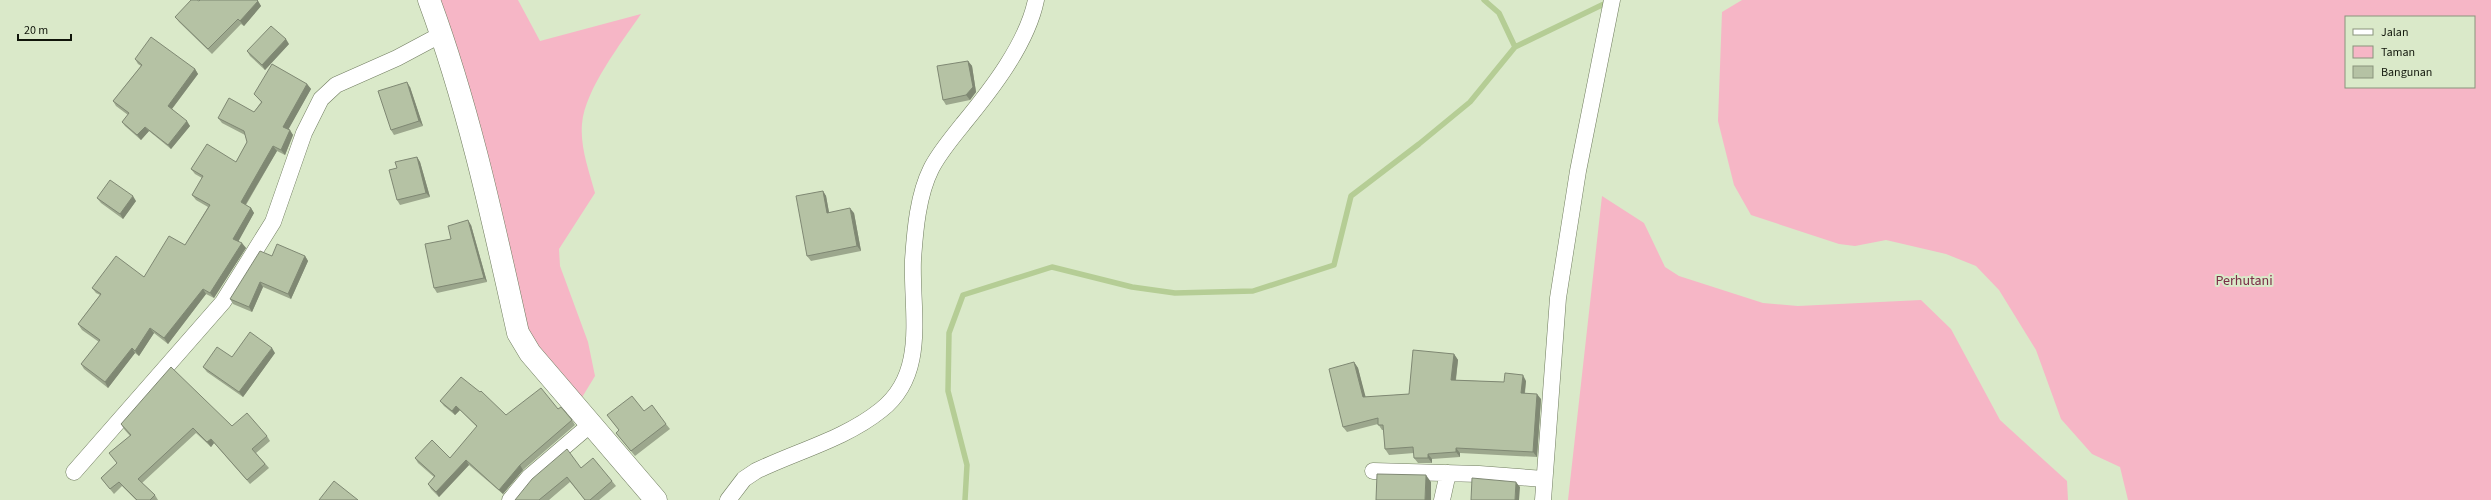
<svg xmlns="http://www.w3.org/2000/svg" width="2491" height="500" font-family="'Source Sans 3',sans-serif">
  <rect width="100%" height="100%" fill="#dae9c9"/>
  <!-- green -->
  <path fill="#f6b6c6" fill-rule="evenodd" d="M438,0H518L540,41L641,14C622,42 585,89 582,124C580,147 589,171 595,193L559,249L560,266L588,342L595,376L581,399L525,330Z
    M1742,0H2491V500H2128L2120,467L2092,454L2061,419L2036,350L1999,290L1976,266L1946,254L1886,240L1855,246L1839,244L1751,215L1734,185L1718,121L1722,12ZM2346,17H2474V87H2346Z
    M1602,196L1644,223L1665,267L1679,276L1763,303L1798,306L1921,300L1951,329L2000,420L2067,481L2068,500H1568Z"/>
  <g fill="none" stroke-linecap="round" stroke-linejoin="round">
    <!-- stream -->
    <path stroke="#b5cd95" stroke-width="5.5" d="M1484,0L1499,13L1515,47
      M965,500L967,465L948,391L949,333L963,295L1052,267L1132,287L1175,293L1253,291L1334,265L1351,196L1419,144L1470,102L1515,47L1608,2"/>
    <!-- street casing -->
    <g stroke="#707c5f" stroke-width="17">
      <path id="street" d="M1373,471L1479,474L1544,479
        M74,472L223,302L273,222L304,133L321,99L336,85L397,58L442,34
        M510,500L529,477L591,424
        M728,500L744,479L756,471C797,451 845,439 881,410C928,373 911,312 913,260C915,230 918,195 931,169C939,153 952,138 963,124C991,90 1027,44 1036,0
        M1442,500L1448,473
        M1543,500L1558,298L1578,171L1612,0"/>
    </g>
    <!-- secondary casing -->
    <g stroke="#707c5f" stroke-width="23">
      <path id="secondary" d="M429,0C469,108 493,221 518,333L530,353L656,500"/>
    </g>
    <!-- street -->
    <use href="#street" stroke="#fff" stroke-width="16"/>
    <!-- secondary -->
    <use href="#secondary" stroke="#fff" stroke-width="22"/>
  </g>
  <!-- wall -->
  <path fill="#9ca78d" d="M199,1H258L261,6L244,26L241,24L212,54L179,22L175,17Z
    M289,44L265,70L250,56L247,51Z
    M135,59L195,69L198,74L172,109L190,126L171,149L149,131L141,140L125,126L122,122L128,115L116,106L113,101L141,66L138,64Z
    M968,61L972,66L976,92L970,100L946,105L943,100Z
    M307,84L311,89L288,129L293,135L285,155L277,151L246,205L251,208L254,213L238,241L246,248L215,296L214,298L206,294L168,344L154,333L139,356L135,353L108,388L84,369L81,364L99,342L82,330L78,324L100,295L96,293L92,288L144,277L185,245L208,207L196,200L192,195L202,178L195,174L191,169L236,162L247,142L245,135L222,123L218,118L254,112L261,102L254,94Z
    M410,87L423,126L394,135L391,130Z
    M417,157L420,162L430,197L400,205L397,200V168Z
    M823,191L826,196L829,212L854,213L861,251L811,261L807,256Z
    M97,198L136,201L123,219L101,203Z
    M471,225L487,282L437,293L434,288L451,239Z
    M272,256H305L308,261L291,299L263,287L252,312L233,304L230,299Z
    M275,353L243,397L207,372L203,367Z
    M1454,354L1458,360L1456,380L1504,382L1526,381L1525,393L1541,399L1537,457L1460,453V457L1432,459V463H1418L1414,458V453L1389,455L1385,449L1384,430H1382L1378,424L1347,432L1343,427L1354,362L1358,368L1365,397L1409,394Z
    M440,401L506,415L558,409L572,420L575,425L523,470L503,494L469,465L439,497L431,489L428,484L434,477L418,463L415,458H450L477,427L460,410L455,415L444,406Z
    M644,411L666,424L670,429L635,456L616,433L619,430L607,415Z
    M121,424L232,426L267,436L270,441L256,453L269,468L250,484L214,443L211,447L196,433L142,483L155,495L158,500H136L122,486L114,494L101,478L117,463L109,453L130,436L124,429Z
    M581,468L612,481L616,486L599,500H585L570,482L549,500H515Z"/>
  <!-- shaded-wall -->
  <path fill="#7f8873" d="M258,1L261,6L244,26L240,21Z
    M286,39L289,44L265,70L262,65Z
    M968,61L972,66L976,92L970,100L966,95Z
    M195,69L198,74L171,110L168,106Z
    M407,82L410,87L423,126L419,121Z
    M307,84L311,89L287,132L283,127Z
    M187,121L190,126L171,149L168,145Z
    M145,127L149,131L141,140L137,135Z
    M290,130L293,135L285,155L281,150Z
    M273,146L277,151L244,207L241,202Z
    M417,157L420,162L430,197L426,193Z
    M823,191L826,196L830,218L827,213Z
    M133,196L136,201L123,219L120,214Z
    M251,208L254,213L237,244L233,239Z
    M850,208L854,213L861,251L857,246Z
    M468,220L471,225L487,282L484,278Z
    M242,243L246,248L214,298L210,293Z
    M305,256L308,261L291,299L288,294Z
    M260,282L263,287L252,312L249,307Z
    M203,289L206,294L168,344L164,338Z
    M150,328L154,333L139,356L135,351Z
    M132,348L135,353L108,388L105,382Z
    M272,348L275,353L243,397L239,392Z
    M1454,354L1458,360L1455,385L1451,380Z
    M1354,362L1358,368L1367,402L1363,397Z
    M1523,375L1526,381L1524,398L1521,393Z
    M1537,394L1541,399L1537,457L1533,452Z
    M456,406L460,410L455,415L452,411Z
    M211,439L214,443L211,447L207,442Z
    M1456,448L1460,453V457L1456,452Z
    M1428,454L1432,459V463L1428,458Z
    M466,460L469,465L439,497L436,492Z
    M520,465L523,470L503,494L499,490Z
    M1426,475L1431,482V500H1425Z
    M1516,482L1520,487L1519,500H1515Z"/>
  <!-- building -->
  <path fill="#b5c2a4" stroke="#7f8873" d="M191,0H197L199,1L200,0H257L258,1L240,21L238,19L208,49L175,17Z
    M271,26L286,39L262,65L247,51Z
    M151,37L195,69L168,106L187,121L168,145L145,127L137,135L122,122L129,113L113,101L142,65L135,59Z
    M968,61L973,87L966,95L943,100L937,66Z
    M272,64L307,84L283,127L290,130L281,150L273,146L241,202L251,208L233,239L242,243L210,293L203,289L164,338L150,328L135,351L132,348L105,382L81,364L100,340L78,324L101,294L92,288L116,256L144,277L169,236L185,245L210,205L192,195L203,176L191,169L207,144L236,162L247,142L244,131L218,118L229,98L254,112L262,102L254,94Z
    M407,82L419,121L391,130L378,91Z
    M417,157L426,193L397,200L389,170L397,168L395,162Z
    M110,180L133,196L120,214L97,198Z
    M823,191L827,213L850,208L857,246L807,256L796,196Z
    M468,220L484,278L434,288L425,244L451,239L448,226Z
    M277,244L305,256L288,294L260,282L249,307L230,299L260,251L272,256Z
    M250,332L272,348L239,392L203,367L217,347L232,357Z
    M1413,350L1454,354L1451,380L1504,382L1505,373L1523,375L1521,393L1537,394L1533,452L1456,448V452L1428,454V458H1414L1413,447L1385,449L1383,425H1378V418L1343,427L1329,369L1354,362L1363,397L1409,394Z
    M171,367L232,426L247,413L267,436L252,449L265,464L247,480L211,439L207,442L193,428L138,479L155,495L150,500H137L119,482L110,489L101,478L117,463L109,453L131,435L121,424Z
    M461,377L480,392L481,391L506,415L541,388L558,409L561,407L572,420L520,465L499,490L466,460L436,492L428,484L435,476L415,458L432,440L450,458L477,426L456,406L452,411L440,401Z
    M632,396L644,411L652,405L666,424L631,451L616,433L619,430L607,415Z
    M567,449L581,468L593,458L612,481L590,500H585L567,477L539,500H515L532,479Z
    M1377,474L1426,475L1425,500H1376Z
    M1472,478L1516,482L1515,500H1471Z
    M334,481L358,500H319Z"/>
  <g text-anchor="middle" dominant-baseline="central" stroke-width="4" stroke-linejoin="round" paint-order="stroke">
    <!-- park labels -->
    <g font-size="14" fill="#792c46" stroke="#dae9c9">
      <text x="2244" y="281">Perhutani</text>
    </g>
  </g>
  <!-- legend -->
  <rect x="2345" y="16" width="130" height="72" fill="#dae9c9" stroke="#89947d"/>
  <rect x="2353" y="29" width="20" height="6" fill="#ffffff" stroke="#89947d"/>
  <text x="2381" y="36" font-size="12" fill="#10150a">Jalan</text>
  <rect x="2353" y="46" width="20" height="12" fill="#f6b6c6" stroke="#89947d"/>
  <text x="2381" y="56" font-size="12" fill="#10150a">Taman</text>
  <rect x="2353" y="66" width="20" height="12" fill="#b5c2a4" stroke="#89947d"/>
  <text x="2381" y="76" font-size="12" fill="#10150a">Bangunan</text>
  <!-- scale -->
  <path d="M18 34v6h53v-6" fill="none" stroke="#10150a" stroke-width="2"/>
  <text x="24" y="34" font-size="12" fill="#10150a" stroke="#dae9c9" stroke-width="3" paint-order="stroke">20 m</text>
</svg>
